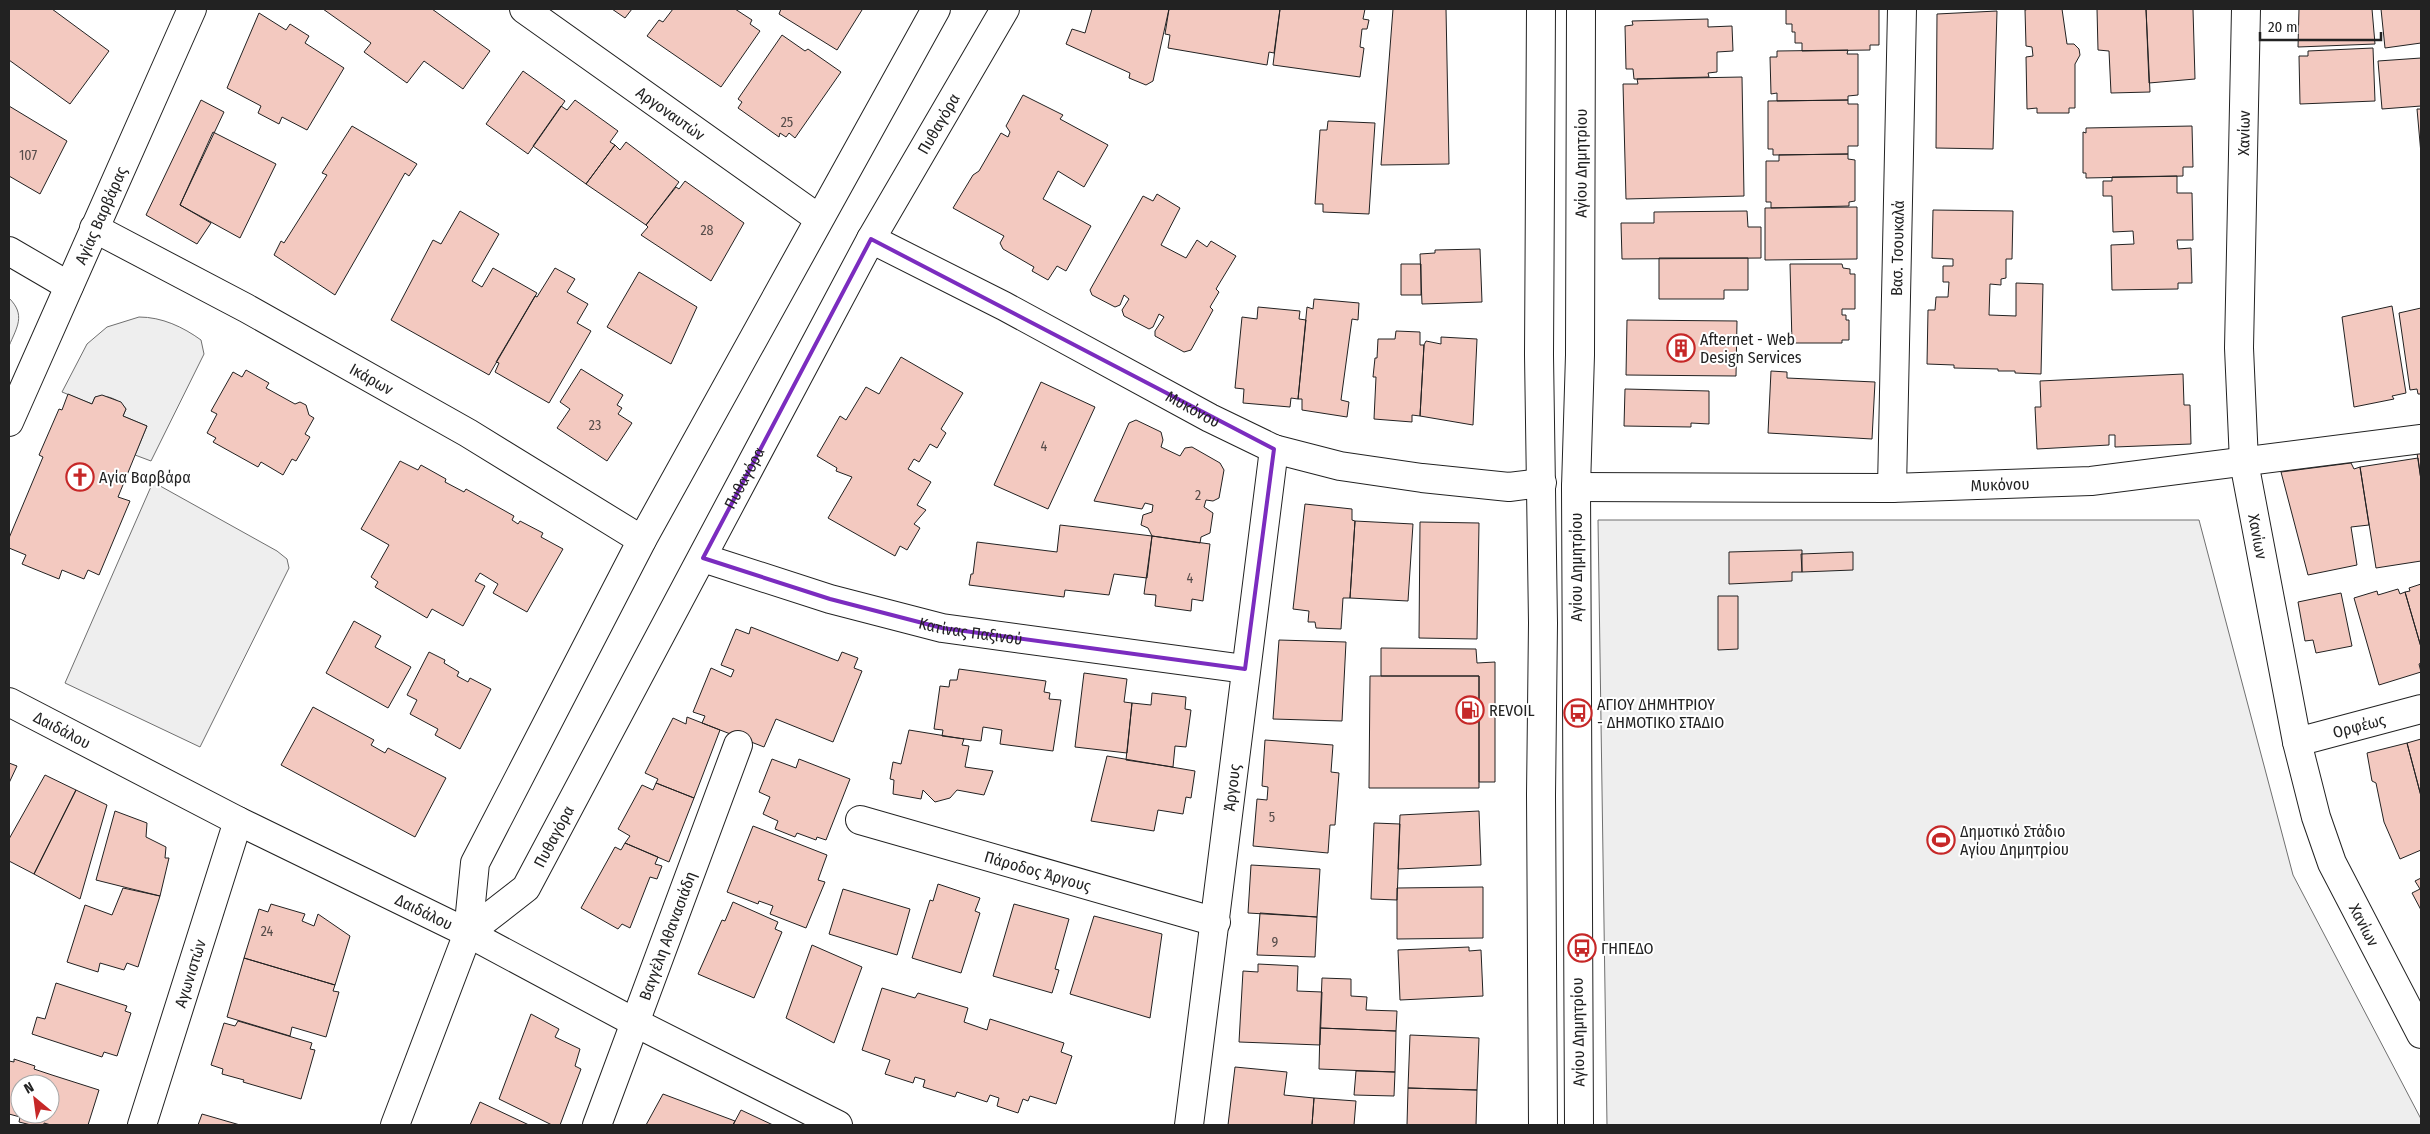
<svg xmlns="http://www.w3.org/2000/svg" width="2430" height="1134" font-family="'Fira Sans Condensed',sans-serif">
  <rect width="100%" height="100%" fill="#fff"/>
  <!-- green -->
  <path fill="#eee" stroke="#6f6f6f" d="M9,298C26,315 17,327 9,346Z
    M139,317C162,317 183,327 201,340L204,354L151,461L135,455L147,426L123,416L126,409C119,399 106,394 95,397L92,404L62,392L87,344L107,327Z
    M153,482L277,551L287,559L289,568L200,747L65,683Z
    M1598,520H2199L2293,875L2421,1119V1125H1607Z"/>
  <!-- building -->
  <path fill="#f3c9c0" stroke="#222" fill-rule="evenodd" d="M9,9H52L109,51L70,104L9,60Z
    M323,9H432L490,51L463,89L424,61L407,83L364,52L371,43Z
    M612,9H632L625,18Z
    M673,9H735L752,20L750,24L760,31L721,87L647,36L659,20L663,22Z
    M781,9H861L862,10L837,50L779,14Z
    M1092,9H1169L1153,81L1146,85L1129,78L1130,73L1066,44L1072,29L1085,33Z
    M1169,9H1280L1274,53L1269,52L1267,65L1168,48L1170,35L1165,34Z
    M1280,9H1365L1363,19L1369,20L1367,29H1362L1360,47L1364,48L1360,77L1273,65Z
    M1393,9H1446L1449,164L1381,165Z
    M1786,9H1879V45H1870V50L1802,51V43H1795V32H1792V24H1786Z
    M2029,9H2062L2067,44H2074L2079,49L2080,55L2075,64V108H2069V113H2037V108L2027,109L2026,57L2033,56L2032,47L2026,46L2025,10Z
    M2097,9H2146L2150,92L2111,93L2109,51L2098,50Z
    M2146,9H2193L2195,79L2149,83Z
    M2299,9H2372L2375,44L2298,47Z
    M2381,9H2421V43L2385,48Z
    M1997,11L1993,149L1936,148L1937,14Z
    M259,13L286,30L290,24L309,36L305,43L344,68L307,130L282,117L279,124L258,113L261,106L227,88Z
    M1708,19V27L1732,26L1733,51L1717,52V72L1708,73L1709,77L1637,79H1634L1633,69H1626L1625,26L1633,25L1632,21Z
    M782,35L805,51L808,49L841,72L795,138L789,133L786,137L780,133L779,137L738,108L742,102L738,99Z
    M2373,48L2375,101L2300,104L2299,56H2308V51Z
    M1848,50L1847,54H1858V95L1848,96V100L1777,101V93L1771,94L1770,57H1777V51Z
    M2421,58V106L2382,109L2378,61Z
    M523,71L565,101L528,154L486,124Z
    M1742,77L1744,196L1626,199L1623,84H1638L1637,79Z
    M1023,95L1063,115L1060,119L1108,145L1084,187L1058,171L1043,199L1091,226L1066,271L1057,266L1048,280L1032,271L1034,267L1003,249L1000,243L1004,236L953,208L973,175L979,171L1001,133L1008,137L1010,132L1006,126Z
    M201,100L224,112L180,205L211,223L197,244L146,215Z
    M575,100L618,131L610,142L615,145L586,184L533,146L561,106L567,110Z
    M1848,100V104H1858V146H1848V154L1773,155V149H1768V101Z
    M9,106L67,141L40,194L9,176Z
    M2417,109H2421V154Z
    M1328,121L1375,123L1369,214L1323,212V204H1315L1320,130H1327Z
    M352,126L417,164L409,176L405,173L335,295L274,255L281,241L284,243L327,175L322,173Z
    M2192,126L2193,167H2183V176L2086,178V173H2083V132L2086,133V128Z
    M213,132L276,164L240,238L180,205Z
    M626,142L679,182L646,225L586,184L615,145L620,150Z
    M1848,154V159L1855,160V201L1849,202V206L1771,208V202H1766V161H1779V155Z
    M2177,176V193H2192L2193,240H2177L2178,249L2191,248L2192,283H2178V289L2112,290L2111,245L2134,244L2133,231L2113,232L2112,196H2103V181H2112V177Z
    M685,181L744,223L711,281L641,235L648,227L646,225L676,187L679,189Z
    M1157,194L1180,208L1161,245L1186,258L1197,240L1207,247L1211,241L1236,256L1216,289L1219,292L1210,307L1213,310L1191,350L1184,352L1155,336V331L1164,317L1159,314L1153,327L1149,329L1124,316L1122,310L1129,299L1124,295L1120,305L1115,307L1092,295L1090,290L1143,196L1153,201Z
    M1857,207V259L1765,260V208Z
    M1933,210L2013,211L2012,259H2006V278L2001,279V285L1990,284L1989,315L2016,316V283L2043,284L2041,374L2015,373V371H1998V369L1954,368V365L1927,364L1928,310H1935L1936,297H1948L1949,282H1943V266H1953V259L1932,258Z
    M460,211L499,234L472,281L482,287L493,268L537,293L489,375L391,320L433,240L441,244Z
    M1747,211L1748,227H1761V258L1622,259L1621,223H1654V212Z
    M1480,249L1482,302L1422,304L1420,254L1435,253V250Z
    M1659,258H1748V290H1724V299H1659Z
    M1401,264H1421V295H1401Z
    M1790,264H1842L1843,268L1850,269V274H1855V309H1842V315H1846V320H1849V340H1842V343H1792Z
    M555,268L575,279L567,292L588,304L577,323L591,331L549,403L495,372L499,363L496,362L535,296L537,297Z
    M639,272L697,307L671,364L607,327Z
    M1314,299L1359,303L1358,320L1352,319L1341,400L1349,402L1347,417L1302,410V399H1298L1307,307L1313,309Z
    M2392,306L2406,393L2392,396L2394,399L2354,407L2342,317Z
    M1258,307L1300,311L1299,319L1306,320L1298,399L1291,398L1290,407L1243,403L1244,389L1235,388L1242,317L1257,319Z
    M2421,308V394H2418L2417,389L2410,390L2399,313Z
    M1627,320L1737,321L1736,376L1626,375Z
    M1396,331L1420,332V345H1424L1420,416L1412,415V422L1374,419L1376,377H1373L1375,358H1377L1378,339H1395Z
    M1441,337L1477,339L1473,425L1420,416L1424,345L1426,341L1441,344Z
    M901,357L963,393L941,429L946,433L937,448L930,444L919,462L914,459L908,469L931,482L917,505L926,510L914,524L920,528L907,550L900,546L895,556L828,518L852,477L836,471L837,468L817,456L840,416L846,420L866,387L879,394Z
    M581,369L623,395L617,405L622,408L618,414L632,423L607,461L557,428L570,409L560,402Z
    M246,370L269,383L266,388L295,404L300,402L306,405L309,415L314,418L305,434L310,437L296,461L292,459L283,475L261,462L258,467L213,442L216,438L207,433L217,414L211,411L233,372L242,377Z
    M1771,371L1787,372V378L1875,382L1872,439L1768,433Z
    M2183,374L2184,405H2190L2191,444L2115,447V435H2109V445L2037,449L2035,407H2041L2040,381Z
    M1041,382L1095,407L1048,509L994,485Z
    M1625,389L1709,391V424L1691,423V427L1624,426Z
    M68,394L92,404L95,397L102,395L121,402L126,409L123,416L147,426L118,497L130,501L99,575L88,570L84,579L62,570L59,579L22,564L26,555L9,548V538L43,457L39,455L59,409L62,410Z
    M1136,420L1161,432L1163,440L1161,447L1180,456L1185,448L1192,447L1220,463L1224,470L1219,498L1213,501L1206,500L1204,507L1213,513L1210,533L1201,537L1200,543L1152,536L1148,528L1141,525L1143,515L1152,512L1153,505L1145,503L1142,509L1094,501L1129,423Z
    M2421,452V480L2417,453Z
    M2418,458L2421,480V561L2376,568L2360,467Z
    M400,461L418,470L421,465L446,479L445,482L464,492L466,489L514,516L512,520L518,524L520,521L543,533L541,537L563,549L527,612L493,593L498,584L480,573L475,581L485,586L463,626L432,609L427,618L375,587L378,582L371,577L389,545L361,529Z
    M2351,463L2354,469L2360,467L2369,525L2351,527L2357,565L2308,575L2281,472Z
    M1305,504L1352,509V520L1355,521L1350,598H1343L1341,629L1316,628L1315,622H1308L1309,611L1293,609Z
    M1355,521L1413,524L1408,601L1350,598Z
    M1420,522L1479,523L1477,639L1419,638Z
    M1060,525L1152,536L1147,578L1114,574L1109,595L1065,590L1064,597L969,585L971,574H973L977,542L1057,552Z
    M1152,536L1210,544L1203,601L1192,599L1191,611L1155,606L1156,595L1144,594Z
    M1802,550V572H1792V581L1729,584V552Z
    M1853,552V570L1802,572L1801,554Z
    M2421,584V647L2405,592L2410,591L2409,588Z
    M2398,589L2400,594L2405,592L2421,647V663L2419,664L2421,672L2379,685L2354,598L2377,591L2378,595Z
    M2341,593L2352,646L2316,653L2313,640L2305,641L2298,602Z
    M1718,596H1738V649L1718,650Z
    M354,621L381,636L375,647L411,667L388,708L326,673Z
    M751,627L838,661L842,652L858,658L854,668L862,671L833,742L776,719L764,747L702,723L705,716L693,712L711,668L731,677L734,670L721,665L736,629L749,634Z
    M1279,640L1346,642L1342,721L1273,719Z
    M1381,648L1476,649L1477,663L1495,662V782H1479V676H1381Z
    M429,652L445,660L444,663L459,672L457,676L468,682L470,678L491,689L460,749L435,735L438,729L410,714L417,700L407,695Z
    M959,669L1046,681L1044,692L1050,693L1049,699L1061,700L1053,751L1000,744L1002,730L983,727L981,741L942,736L943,730L934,729L940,686L949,687L950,680H957Z
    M1084,673L1127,679L1124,702L1132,703L1127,753L1075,747Z
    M1370,676H1479V788H1369Z
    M1152,693L1186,697L1185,709L1191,710L1186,747L1175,746L1173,767L1126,760L1132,703L1151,705Z
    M313,707L374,740L371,745L385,753L388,748L446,778L415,837L281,765Z
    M687,717L720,730L694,798L656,783L658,779L645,773L673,718L686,724Z
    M909,730L964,739L962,745L969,746L965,767L993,771L984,795L957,790L950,798L935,802L923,790L921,799L893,794L894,780L890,779L893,762L901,764Z
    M2421,739V796L2407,743Z
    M1265,740L1333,745L1331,772L1339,773L1335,825H1330L1328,853L1253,846L1257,799L1267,800L1268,787L1262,786Z
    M2407,743L2421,796V850L2400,859L2384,822L2376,783L2372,781L2367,753Z
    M1107,756L1195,771L1191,798L1186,797L1183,814L1158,810L1154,831L1091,821Z
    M772,759L796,768L799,759L850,779L826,840L817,837L816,840L797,833L795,837L775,829L778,821L763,814L770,797L759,792Z
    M9,763L17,766L9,783Z
    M45,775L76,790L34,874L9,861V839Z
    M656,783L694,798L669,862L625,843L630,836L618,829L642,785L653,790Z
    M76,790L107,805L80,899L34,874Z
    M115,811L147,823L146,837L166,847L165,858H169L160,896L96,880Z
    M1479,811L1481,865L1398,869L1400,815Z
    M1374,823L1400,824L1397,900L1371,899Z
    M753,826L827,855L818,880L825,882L806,928L770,914L773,906L759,901L758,904L727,892Z
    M625,843L658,857L655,864L662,866L657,879L650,877L630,928L622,924L618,929L581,908L615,847L621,850Z
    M1251,865L1320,869L1317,917L1248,913Z
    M2421,878V910L2412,893L2420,889L2415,881Z
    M938,884L980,898L975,911L980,913L961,973L912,958L930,900L933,901Z
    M1483,887V938L1397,939V888Z
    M123,888L160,896L138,967L127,963L124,970L100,963L98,972L67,962L85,905L112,915Z
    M843,889L910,909L897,955L829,934Z
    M733,902L778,922L775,929L782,932L754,998L698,974L722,920L725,921Z
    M271,904L305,914L302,921L314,926L318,914L350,936L335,985L244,958L259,909L268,912Z
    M1014,904L1069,919L1055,969L1059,970L1052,993L993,976Z
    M1260,913L1317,917L1315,957L1257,955Z
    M1094,916L1162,934L1150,1018L1070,994Z
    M812,945L862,967L834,1043L786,1018Z
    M1469,947V951L1481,950L1483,996L1400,1000L1398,950Z
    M244,958L335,985L333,991L339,992L326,1037L292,1027L290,1036L227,1017Z
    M1258,964L1298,966L1297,991L1322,992L1320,1045L1239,1042L1243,971L1258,972Z
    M1322,978L1351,979V996L1367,997L1366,1010L1397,1011L1396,1031L1320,1028Z
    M56,983L127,1006L125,1011L131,1013L117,1056L104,1052L102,1057L32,1034L37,1017L45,1019Z
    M882,988L915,998L918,993L968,1008L964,1022L987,1030L990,1019L1064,1043L1061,1052L1072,1056L1056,1104L1030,1096L1028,1101L1023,1099L1018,1113L997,1106L999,1098L990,1095L987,1102L957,1092L955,1097L923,1087L925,1080L915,1077L913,1083L885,1074L890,1060L862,1050Z
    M531,1014L559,1029L555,1037L580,1049L575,1066L581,1069L560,1125H552L499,1099Z
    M238,1021L312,1043L310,1049L315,1050L301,1099L243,1082L244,1080L222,1074L223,1069L211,1065L224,1023L235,1026Z
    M1320,1028L1396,1031L1395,1072L1319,1069Z
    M1410,1035L1479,1038L1477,1090L1408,1088Z
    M14,1059L35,1066L34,1069L52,1075L99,1090L88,1125H51L44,1123V1125H31L19,1122L20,1117L9,1114V1061L14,1062ZM20,1084H50V1114H20Z
    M1235,1067L1287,1072L1284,1095L1314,1098L1312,1125H1228Z
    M1356,1071L1395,1072L1394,1096L1354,1095Z
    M1408,1088L1477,1090L1476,1125H1407Z
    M663,1094L735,1121L733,1125H646Z
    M1314,1098L1356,1101L1354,1125H1312Z
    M480,1102L529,1125H470Z
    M741,1110L773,1125H733Z
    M202,1114L240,1125H198Z"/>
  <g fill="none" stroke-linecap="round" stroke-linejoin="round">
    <!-- minor casing -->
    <g stroke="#222" stroke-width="30">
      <g id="minor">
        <path id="s1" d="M524,9L818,218"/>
        <path id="s2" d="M2246,9L2239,348L2244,462L2297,742L2316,817L2332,863L2421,1034"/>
        <path id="s3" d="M94,228L246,308L468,433L642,540"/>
        <path id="s4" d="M871,239L1004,306L1210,418L1274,449L1340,466L1422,478L1509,487L1542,483"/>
        <path d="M9,251L69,286"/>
        <path id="s5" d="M9,422L192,9"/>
        <path id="s6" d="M1576,487L1892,488L2091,481L2421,439"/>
        <path id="s7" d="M1892,488L1902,9"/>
        <path id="s8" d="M703,558L830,599L942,628L1245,669"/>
        <path id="s9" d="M9,702L238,821L468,933L634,1022L838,1125"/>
        <path id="s10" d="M2297,742L2421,709"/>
        <path id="s11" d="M860,820L1216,922"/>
        <path id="s12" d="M468,933L526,888L871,239L1005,9"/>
        <path id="s13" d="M142,1125L238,821"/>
        <path d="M395,1125L468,933L475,863L642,540L936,9"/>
        <path id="s14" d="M597,1125L738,745"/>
        <path id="s15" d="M1189,1125L1274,449"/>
      </g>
    </g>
    <!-- major casing -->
    <g stroke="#222" stroke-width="30">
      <g id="major">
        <path d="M1541,9L1539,355L1543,623L1541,795L1543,1125"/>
        <path id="s16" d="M1579,1125L1576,487L1580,355L1581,9"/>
      </g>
    </g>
    <!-- minor -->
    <use href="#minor" stroke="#fff" stroke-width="28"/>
    <!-- major -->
    <use href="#major" stroke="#fff" stroke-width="28"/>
  </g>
  <!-- marked area -->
  <path fill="none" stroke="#7b2cbf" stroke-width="4" stroke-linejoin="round" d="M871,239L1274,449L1245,669L942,628L830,599L703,558Z"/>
  <!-- icons -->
  <defs>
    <g id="building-ring" transform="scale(1.4375)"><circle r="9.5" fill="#fff" stroke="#c62828" stroke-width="1.5"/><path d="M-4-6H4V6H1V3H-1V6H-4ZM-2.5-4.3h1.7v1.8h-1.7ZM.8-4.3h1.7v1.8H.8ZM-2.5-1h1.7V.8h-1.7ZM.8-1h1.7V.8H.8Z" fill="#c62828"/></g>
    <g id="church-ring" transform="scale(1.4375)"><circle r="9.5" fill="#fff" stroke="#c62828" stroke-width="1.5"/><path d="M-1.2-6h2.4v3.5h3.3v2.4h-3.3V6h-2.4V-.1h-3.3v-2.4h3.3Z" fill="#c62828"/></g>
    <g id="fuel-ring" transform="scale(1.4375)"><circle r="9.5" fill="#fff" stroke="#c62828" stroke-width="1.5"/><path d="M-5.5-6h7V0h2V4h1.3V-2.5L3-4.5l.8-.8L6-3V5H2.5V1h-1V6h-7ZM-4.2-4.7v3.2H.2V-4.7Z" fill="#c62828"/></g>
    <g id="bus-ring" transform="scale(1.4375)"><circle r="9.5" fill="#fff" stroke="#c62828" stroke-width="1.5"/><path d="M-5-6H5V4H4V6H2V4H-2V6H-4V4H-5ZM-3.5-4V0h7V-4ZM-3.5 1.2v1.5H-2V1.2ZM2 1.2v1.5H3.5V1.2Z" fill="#c62828"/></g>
    <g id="stadium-ring" transform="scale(1.4375)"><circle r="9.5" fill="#fff" stroke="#c62828" stroke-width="1.5"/><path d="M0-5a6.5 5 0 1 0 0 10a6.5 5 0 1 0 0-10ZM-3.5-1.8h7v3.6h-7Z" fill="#c62828"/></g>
  </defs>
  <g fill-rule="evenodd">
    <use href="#building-ring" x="1681" y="348"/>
    <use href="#church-ring" x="80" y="477"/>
    <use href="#fuel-ring" x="1470" y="710"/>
    <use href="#bus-ring" x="1578" y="713"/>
    <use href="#stadium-ring" x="1941" y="840"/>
    <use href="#bus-ring" x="1582" y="948"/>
  </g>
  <g text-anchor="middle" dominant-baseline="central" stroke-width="4" stroke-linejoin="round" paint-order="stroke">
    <!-- number labels -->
    <g font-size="14" fill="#564c4a">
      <text x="787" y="122">25</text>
      <text x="28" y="155">107</text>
      <text x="707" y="230">28</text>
      <text x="595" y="425">23</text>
      <text x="1044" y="446">4</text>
      <text x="1198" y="495">2</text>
      <text x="1190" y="578">4</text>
      <text x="1272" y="817">5</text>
      <text x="267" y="931">24</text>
      <text x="1275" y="942">9</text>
    </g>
    <!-- street labels -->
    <g font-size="16" fill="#222" stroke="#fff">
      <text stroke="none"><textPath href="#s1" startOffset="180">Αργοναυτών</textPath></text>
      <text stroke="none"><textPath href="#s12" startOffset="942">Πυθαγόρα</textPath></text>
      <text transform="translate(2244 133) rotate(-89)">Χανίων</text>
      <text stroke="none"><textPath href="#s16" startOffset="962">Αγίου Δημητρίου</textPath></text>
      <text stroke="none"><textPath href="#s5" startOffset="226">Αγίας Βαρβάρας</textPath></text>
      <text stroke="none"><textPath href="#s7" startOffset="240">Βασ. Τσουκαλά</textPath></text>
      <text stroke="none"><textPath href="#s3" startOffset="316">Ικάρων</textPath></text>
      <text stroke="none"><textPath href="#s4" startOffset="364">Μυκόνου</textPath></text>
      <text stroke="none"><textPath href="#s12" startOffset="538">Πυθαγόρα</textPath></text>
      <text stroke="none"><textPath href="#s6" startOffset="424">Μυκόνου</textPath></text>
      <text stroke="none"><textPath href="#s2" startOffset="529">Χανίων</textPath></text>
      <text transform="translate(1576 567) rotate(-90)">Αγίου Δημητρίου</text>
      <text stroke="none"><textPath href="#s8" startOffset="278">Κατίνας Παξινού</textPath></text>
      <text stroke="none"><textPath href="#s10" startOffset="64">Ορφέως</textPath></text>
      <text stroke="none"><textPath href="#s9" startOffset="60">Δαιδάλου</textPath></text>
      <text stroke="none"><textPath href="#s15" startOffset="340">Άργους</textPath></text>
      <text stroke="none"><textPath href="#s12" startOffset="132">Πυθαγόρα</textPath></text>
      <text stroke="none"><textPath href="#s11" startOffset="185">Πάροδος Άργους</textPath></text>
      <text stroke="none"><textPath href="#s9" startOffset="465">Δαιδάλου</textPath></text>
      <text stroke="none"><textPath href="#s2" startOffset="934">Χανίων</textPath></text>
      <text stroke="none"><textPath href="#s14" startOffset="202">Βαγγέλη Αθανασιάδη</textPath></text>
      <text stroke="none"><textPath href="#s13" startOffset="159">Αγωνιστών</textPath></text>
      <text transform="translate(1578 1032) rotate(-91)">Αγίου Δημητρίου</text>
    </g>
    <!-- poi labels -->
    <g font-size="16" fill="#222" stroke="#fff" text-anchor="start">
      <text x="1700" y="339">Afternet - Web<tspan x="1700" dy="18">Design Services</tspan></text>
      <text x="99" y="477">Αγία Βαρβάρα</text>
      <text x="1597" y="704">ΑΓΙΟΥ ΔΗΜΗΤΡΙΟΥ<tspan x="1597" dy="18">- ΔΗΜΟΤΙΚΟ ΣΤΑΔΙΟ</tspan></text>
      <text x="1489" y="710">REVOIL</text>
      <text x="1960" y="831">Δημοτικό Στάδιο<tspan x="1960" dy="18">Αγίου Δημητρίου</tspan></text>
      <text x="1601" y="948">ΓΗΠΕΔΟ</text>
    </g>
  </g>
  <!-- border -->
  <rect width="2430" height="1134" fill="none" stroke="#222222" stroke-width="20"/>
  <!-- north arrow -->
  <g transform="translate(35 1099) rotate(331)"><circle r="24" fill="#ffffff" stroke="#a7a7a7"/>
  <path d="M0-4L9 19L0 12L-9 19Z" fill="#c62828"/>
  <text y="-8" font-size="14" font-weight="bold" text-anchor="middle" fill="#222222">N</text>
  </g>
  <!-- scale -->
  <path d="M2260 32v8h121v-8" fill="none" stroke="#222222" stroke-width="2.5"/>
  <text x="2268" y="32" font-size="15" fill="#222222" stroke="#ffffff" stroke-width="4" paint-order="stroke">20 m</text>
</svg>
